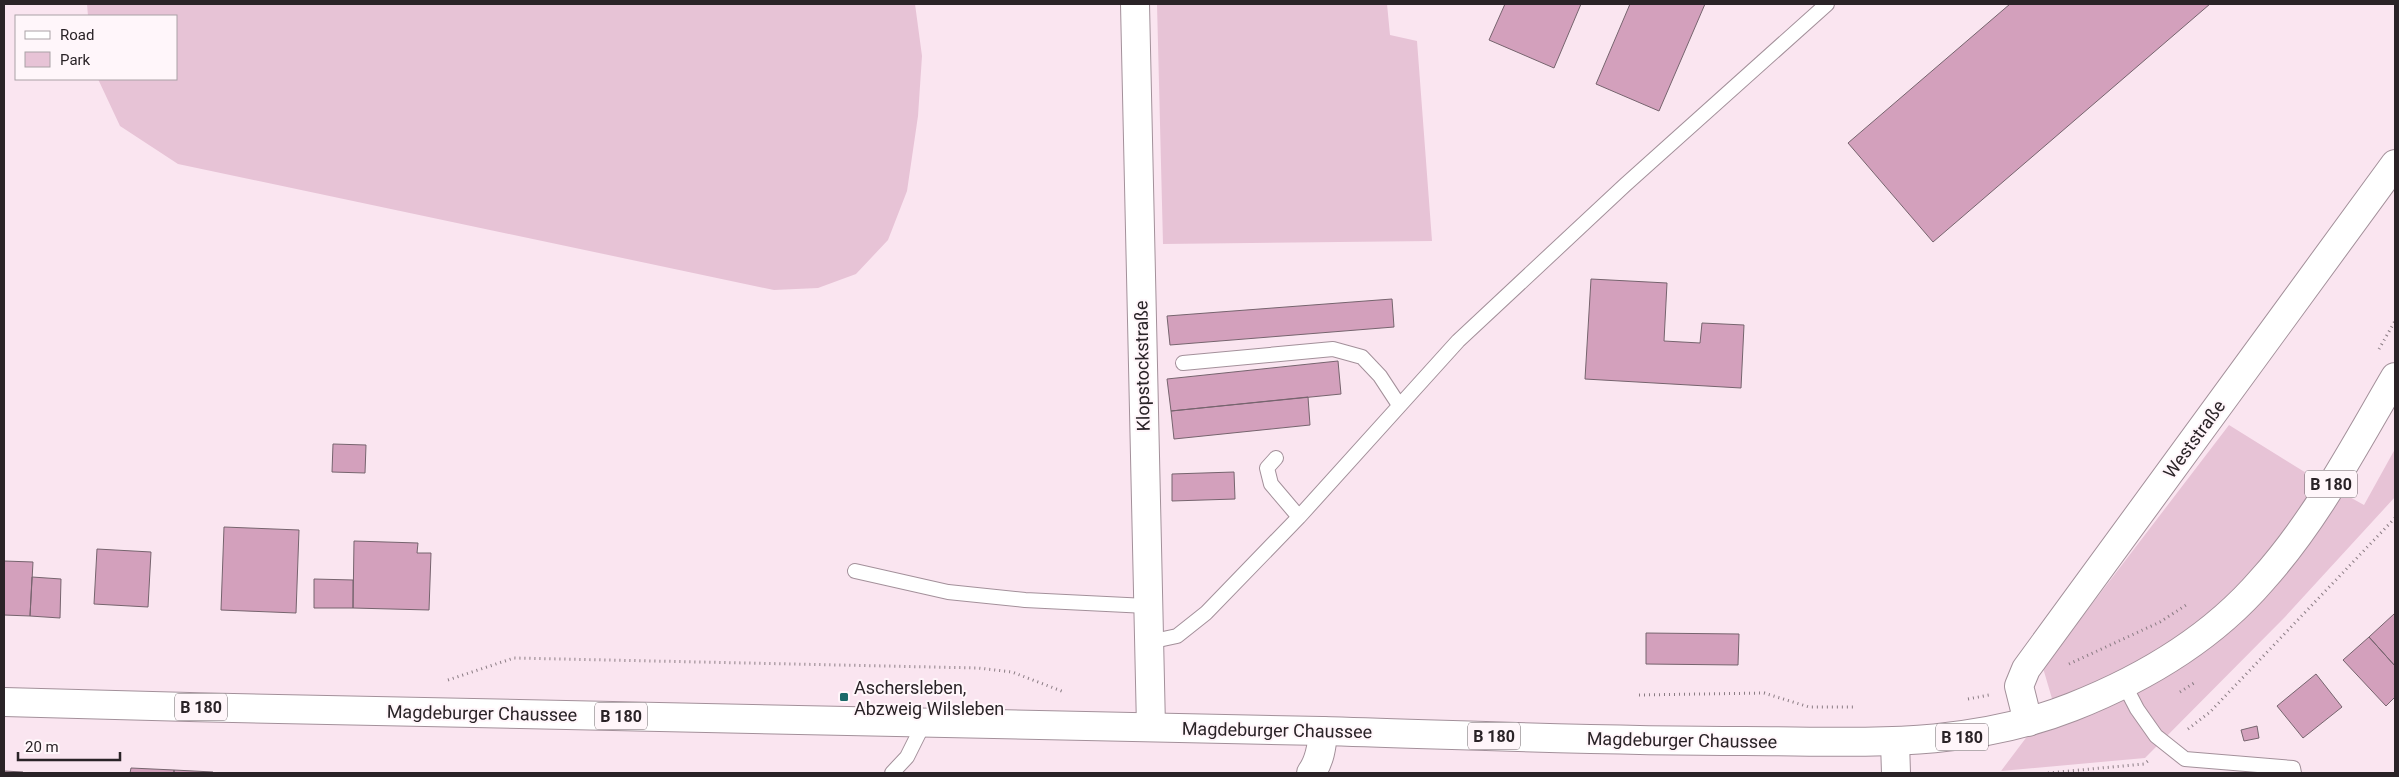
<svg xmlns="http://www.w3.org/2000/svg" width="2399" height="777" font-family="Roboto,sans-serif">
  <rect width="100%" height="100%" fill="#fae5f0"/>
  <!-- green -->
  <path fill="#e7c3d6" d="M87,4H915L922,56L918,116L907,191L888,240L856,274L818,288L774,290L178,164L120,126L98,79H176V16H88Z
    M1157,4H1387L1390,35L1417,41L1432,241L1163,244Z
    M2229,425L2303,471L2364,505L2395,449V497L2284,618L2145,758L2001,771L2053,702L2043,668Z"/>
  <!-- building -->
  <path fill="#d3a0bc" stroke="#76646e" d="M1505,4H1581L1554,68L1489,40Z
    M1630,4H1705L1659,111L1596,84Z
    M2010,4H2210L1933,242L1848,143Z
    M1591,279L1667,283L1664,341L1700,343L1702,323L1744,325L1741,388L1585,379Z
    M1392,299L1394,327L1170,345L1167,316Z
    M1338,361L1341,394L1171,411L1167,379Z
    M1308,397L1310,425L1174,439L1171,411Z
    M333,444L366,445L365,473L332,472Z
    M1234,472L1235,499L1172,501V474Z
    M224,527L299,530L296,613L221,610Z
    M354,541L418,543L417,553H431L429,610L353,608Z
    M97,549L151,552L148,607L94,604Z
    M4,561L33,562L30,616L4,615Z
    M32,577L61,579L60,618L30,616Z
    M314,579L353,580V608H314Z
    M2394,614L2395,615V666L2369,637Z
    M1646,633L1739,634L1738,665L1646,664Z
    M2369,637L2395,666V697L2386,706L2343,660Z
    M2316,674L2342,707L2303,738L2277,706Z
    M2257,726L2259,738L2244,741L2241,730Z
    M131,768L174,770V773H130Z
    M174,770L213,772V773H174Z
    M4,771L23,772V773H4Z"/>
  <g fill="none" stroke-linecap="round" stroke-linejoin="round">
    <!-- lane casing -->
    <g stroke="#a3909a" stroke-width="16">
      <path id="lane" d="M1183,363L1333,349L1362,357L1380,376L1399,405
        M1276,458L1267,468L1271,484L1299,517
        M855,571L948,592L1025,600L1147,606
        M1149,642L1177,636L1206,613L1299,517L1458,341L1625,185L1827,4
        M2124,684L2137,709L2156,736L2185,759L2293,768L2294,773
        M892,773L907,757L924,723"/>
    </g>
    <!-- street casing -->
    <g stroke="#a3909a" stroke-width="30">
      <path id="street" d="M1135,4L1151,727
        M2028,722L2019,686L2026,669L2395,164
        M1895,742L1896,773"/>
    </g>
    <!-- secondary casing -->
    <g stroke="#a3909a" stroke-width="30">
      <path id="secondary" d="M1311,773C1320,761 1322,746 1323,731"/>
    </g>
    <!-- primary casing -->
    <g stroke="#a3909a" stroke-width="30">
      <path id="primary" d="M4,702C443,715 882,720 1322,731C1462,735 1603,741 1744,741C1859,741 1963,750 2072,707C2143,679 2212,638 2262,580C2316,520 2354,447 2395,377"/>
    </g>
    <!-- path -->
    <path stroke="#8a7c83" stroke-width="3" stroke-dasharray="1 4" stroke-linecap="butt" d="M2379,349L2395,321
      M2069,664L2160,622L2186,605
      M448,680L514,658L978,668L1012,672L1064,692
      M2180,692L2194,683
      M1639,695L1764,693L1809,707H1853
      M1968,699L1989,695
      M2188,729L2210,712L2395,518
      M2048,773L2144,764L2148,761"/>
    <!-- lane -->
    <use href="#lane" stroke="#fff" stroke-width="14"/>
    <!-- street -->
    <use href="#street" stroke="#fff" stroke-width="28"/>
    <!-- secondary -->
    <use href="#secondary" stroke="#fff" stroke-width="28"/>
    <!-- primary -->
    <use href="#primary" stroke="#fff" stroke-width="28"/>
  </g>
  <!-- markers -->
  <rect fill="#1b6969" stroke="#fff6fa" stroke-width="2" x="839" y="692" width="10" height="10" rx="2.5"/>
  <g text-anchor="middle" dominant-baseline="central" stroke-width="4" stroke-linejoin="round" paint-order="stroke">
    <!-- shield labels -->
    <g fill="#fff6fa" stroke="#6a6266" stroke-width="1">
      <rect x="2305" y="470.5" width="52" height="27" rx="4"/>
      <rect x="175" y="693.5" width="52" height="27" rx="4"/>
      <rect x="595" y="702.5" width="52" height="27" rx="4"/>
      <rect x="1468" y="722.5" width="52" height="27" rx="4"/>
      <rect x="1936" y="723.5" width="52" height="27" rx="4"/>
    </g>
    <g font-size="16" font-weight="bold" fill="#2a2327">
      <text x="2331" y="484">B 180</text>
      <text x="201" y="707">B 180</text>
      <text x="621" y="716">B 180</text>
      <text x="1494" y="736">B 180</text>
      <text x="1962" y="737">B 180</text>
    </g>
    <!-- street labels -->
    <g font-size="18" fill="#2a2327" stroke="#fff6fa">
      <text transform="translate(1142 366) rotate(-91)">Klopstockstraße</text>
      <text transform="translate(2194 439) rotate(-54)">Weststraße</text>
      <text transform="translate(482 713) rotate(1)">Magdeburger Chaussee</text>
      <text transform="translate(1277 730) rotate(1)">Magdeburger Chaussee</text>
      <text transform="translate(1682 740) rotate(1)">Magdeburger Chaussee</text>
    </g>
    <!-- poi labels -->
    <g font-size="18" fill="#2a2327" stroke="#fff6fa" text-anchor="start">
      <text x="854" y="687">Aschersleben,<tspan x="854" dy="21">Abzweig Wilsleben</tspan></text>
    </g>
  </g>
  <!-- border -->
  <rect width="2399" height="777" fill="none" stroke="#2a2327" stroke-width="10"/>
  <!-- legend -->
  <rect x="15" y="15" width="162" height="65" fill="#fff6fa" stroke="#aaa2a6"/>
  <rect x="25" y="31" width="25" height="8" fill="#ffffff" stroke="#aaa2a6"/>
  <text x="60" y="40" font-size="15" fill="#2a2327">Road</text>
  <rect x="25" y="52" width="25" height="15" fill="#e7c3d6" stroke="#aaa2a6"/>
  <text x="60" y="65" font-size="15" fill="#2a2327">Park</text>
  <!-- scale -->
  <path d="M18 752v8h102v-8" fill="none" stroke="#2a2327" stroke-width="2.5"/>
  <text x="25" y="752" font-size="15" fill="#2a2327" stroke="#fff6fa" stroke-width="4" paint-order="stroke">20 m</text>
</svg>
